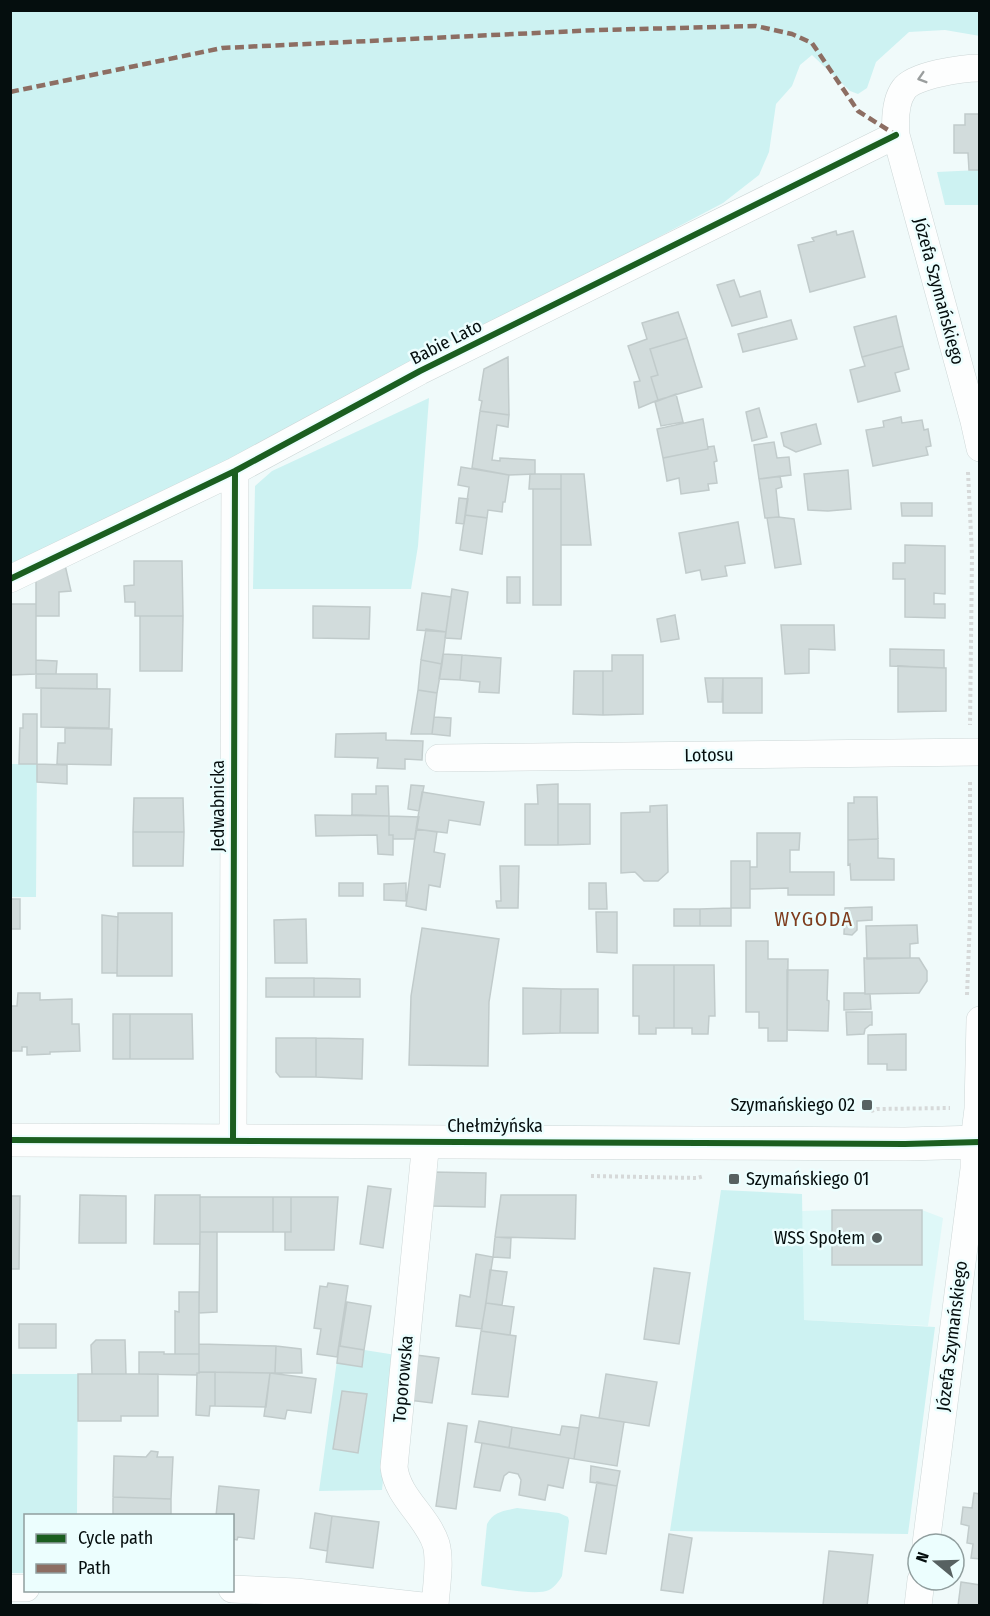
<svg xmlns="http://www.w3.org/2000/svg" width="990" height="1616" font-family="'Fira Sans Condensed',sans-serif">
  <rect width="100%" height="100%" fill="#f0fafa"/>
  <!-- built -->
  <path fill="#def8f8" d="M832,1210H922L943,1218L928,1326L803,1320L802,1211Z"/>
  <!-- green -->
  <path fill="#cdf2f2" d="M979,10L980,36L945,30L909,32L876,62L867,88L858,94L850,91L812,55L800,65L792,86L776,104L769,152L759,175L723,203L232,462L11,572L10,11Z
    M979,170V205H945L937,172Z
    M429,398L418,546L411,589H253L255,486L272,471Z
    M11,764H37L36,897H11Z
    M721,1190L802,1194L804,1320L935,1327L908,1534L670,1531Z
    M339,1346L396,1355L382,1490L319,1491Z
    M11,1374H78L77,1515L26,1516L25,1573H11Z
    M517,1508L559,1513L568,1517L569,1521L562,1576C559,1581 555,1587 549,1590C537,1596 498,1588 482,1586L481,1584L487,1524C494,1511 505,1511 517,1508Z"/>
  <!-- building -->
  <path fill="#d2dcdc" stroke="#c1cbcb" stroke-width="1.5" d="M979,113H980V170H969L968,153H954V125H965V114H979Z
    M836,231L837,235L853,231L865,277L810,292L798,245L814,241L812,238Z
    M734,280L740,297L760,291L767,317L732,326L717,285Z
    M678,312L687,338L650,349L658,375L651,377L658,400L639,408L634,382L640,381L628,346L647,339L642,323Z
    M896,316L903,346L862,357L854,327Z
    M791,320L797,339L743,352L738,334Z
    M687,338L702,387L658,400L651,377L658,375L650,349Z
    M903,346L909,369L895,373L900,391L858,402L850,370L865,366L862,357Z
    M508,357L509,415L480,411L482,401L479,400L484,369Z
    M676,394L683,422L661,426L655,402Z
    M759,408L767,437L752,441L746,412Z
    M480,411L509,415L508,427L497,425L492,460L500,461V458L535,460V474L509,475L472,468Z
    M901,417L902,423L922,420L924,430L928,429L931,446L926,447L928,455L873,466L866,430L884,427L883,421Z
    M703,419L708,449L663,458L657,429Z
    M816,424L821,444L796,452L784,446L781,433Z
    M774,442L777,458L789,457L791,475L759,479L754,445Z
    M714,446L717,461L714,462L717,483L708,484L709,490L681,494L679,478L667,481L663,458L708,449V447Z
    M461,467L509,475L505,502H503L502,512L488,510L487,518L465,515L469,487L458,485Z
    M848,470L851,509L828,511L808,510L804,474Z
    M530,474H561V489H529Z
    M561,474H584L591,545H561Z
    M780,476L782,487L776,489L779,517L765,518L759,479Z
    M533,489H561V605H533Z
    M459,498L468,499L464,524L456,523Z
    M901,503H932V516H902Z
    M465,515L487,518L482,554L460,550Z
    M778,517L794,519L801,564L775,568L767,518Z
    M738,522L745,563L725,566L727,576L702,580L700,570L686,573L679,533Z
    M905,545L945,546V594L934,593V604H945V618L905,617V579H893V563H905Z
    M134,561H182L183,616H135V602H125L124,586L134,585Z
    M65,565L71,591L59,592V616H36V577Z
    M507,577H520V603H507Z
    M452,589L468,592L461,639L445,638Z
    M422,593L451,597L446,632L417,630Z
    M11,604H36V674L11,675Z
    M313,606L370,607L369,639L313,638Z
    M675,615L679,639L661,642L657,619Z
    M140,616H183L182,671H140Z
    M781,625H834L835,650L809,649V673L785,674Z
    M426,629L446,632L442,664L421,660Z
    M890,649L944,650V668L890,666Z
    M443,654L462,655L460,680L439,679Z
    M462,655L501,658L499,693L479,692L480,682L460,680Z
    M612,655H643V714L603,715V671H612Z
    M36,660L57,661L56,674H36Z
    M421,660L442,664L437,693L418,690Z
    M898,666L946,668V711L898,712Z
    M574,671H603V715L573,714Z
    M36,674H97V689L36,688Z
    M705,678H723L722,702H708Z
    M723,678H762V713H723Z
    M41,688L110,689L109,728L41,727Z
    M418,690L437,693L432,734H411Z
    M23,714H37V764H19L20,728H23Z
    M434,717L451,718L450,736L432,734Z
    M65,728L112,729L111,765L57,764L58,743H65Z
    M386,733V740L423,741L422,760L405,759V769L377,768L378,758L335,757L336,734Z
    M37,764L67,765V784L37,782Z
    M558,784V845H525V804H538L537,785Z
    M411,785L424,786L419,811L408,809Z
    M376,786H388L389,816L352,815V794H376Z
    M422,792L484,802L480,825L449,820L447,833L416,829Z
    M854,797H877L878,839L848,840V803H854Z
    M134,798H183L184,832H133Z
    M558,804H590V844L558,845Z
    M667,805L668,872L658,881H644L635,872L621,873V813L650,812V806Z
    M315,815L389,816V835H393V855L378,854L377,835L316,836Z
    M389,816L419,817L415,839H393V835H389Z
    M416,829L437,832L434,852L445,854L440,887L429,885L426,910L406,906Z
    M133,832H184L183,866H133Z
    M757,833H800L799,850H790V872H834V895H788V888L750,889V867H757Z
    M878,839V858L894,859V880H851L850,864L848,865V840Z
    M731,861H750V908H731Z
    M500,866H519L518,908H497L496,901H501Z
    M339,883H363V896H339Z
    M406,883V901L384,900V884Z
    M589,883H606L607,909H589Z
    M10,899H20V929H10Z
    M872,907V920L857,921V930L852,935L844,934L845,908Z
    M731,908V926H700V909Z
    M674,909H700V926H674Z
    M596,912H617V953L597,952Z
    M118,913H172V976H117Z
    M102,915L118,917L117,973H102Z
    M306,919L307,963H275L274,920Z
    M917,925L918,943L910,944V958L867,959L866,926Z
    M422,928L499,939L489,1002L488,1066L409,1065L411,996Z
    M746,941H768V959H788L787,1041H768V1028H759V1012H746Z
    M864,958H919L927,971V981L919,993L865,994Z
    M633,965H674V1028H656V1034H639V1016H633Z
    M674,965H714L715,1016H709L708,1034H692V1028H674Z
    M787,970H828L827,1000L829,1001L828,1031L787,1030Z
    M266,978H314V997H266Z
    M314,978L360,979V997H314Z
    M523,988L561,989L560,1033L523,1034Z
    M561,989H598V1033H560Z
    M18,993H40V1000L72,999V1024H79L80,1051L50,1052V1054L27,1055V1047H22V1051H10V1006H17Z
    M844,993H865V994H870L871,1009L844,1010Z
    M846,1012H872V1025H870L865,1029L864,1034L847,1035Z
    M113,1014H130V1059H113Z
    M130,1014H192L193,1059H130Z
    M906,1034V1070H887V1064H868V1035Z
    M276,1038H316V1077H280L276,1072Z
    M316,1038L363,1039L362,1079L316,1077Z
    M432,1172L486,1173L485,1207L432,1206Z
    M368,1186L391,1189L383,1248L360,1244Z
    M80,1195L126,1196V1243H79Z
    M155,1195H200V1244H154Z
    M501,1195H576L575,1239L495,1237Z
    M10,1196H20L19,1269H10Z
    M200,1197H273V1232H200Z
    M273,1197H291V1232H273Z
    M291,1197H338L334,1250H285V1232H291Z
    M832,1210H922V1265H832Z
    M200,1232H217V1312L199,1313Z
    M495,1237L511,1238L510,1258L493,1257Z
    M476,1254L493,1257L482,1327V1329L456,1326L460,1295L470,1297Z
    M654,1268L690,1273L679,1344L644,1339Z
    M490,1270L507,1272L502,1305L486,1303Z
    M328,1283L348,1286L337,1357L317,1354L321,1329L314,1328L320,1286L327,1287Z
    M179,1292H199V1354H175V1311L179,1312Z
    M347,1302L371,1306L364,1350L340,1346Z
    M486,1303L514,1307L510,1335L481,1331Z
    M19,1324H56V1348H19Z
    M481,1331L516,1336L508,1397L472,1394Z
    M96,1340H125L126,1374H92L91,1345Z
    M199,1344L276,1346L275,1373L199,1372Z
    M276,1346L301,1349L302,1373H275Z
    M339,1346L364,1350L362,1367L337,1363Z
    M139,1352H164V1354H199V1373H197V1375L139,1374Z
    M416,1355L439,1358L432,1403L409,1400Z
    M199,1372H215V1406H210L209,1416L196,1415L197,1373H199Z
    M215,1372L270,1373L266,1407L215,1406Z
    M270,1373L316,1379L311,1413L287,1410L285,1419L264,1416Z
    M78,1374H158V1416H121V1421H78Z
    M606,1374L657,1382L649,1426L599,1418Z
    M342,1391L367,1394L358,1453L333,1449Z
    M581,1415L624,1422L617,1466L574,1459Z
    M479,1421L512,1427L509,1448L475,1442Z
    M448,1423L467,1426L456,1509L436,1506Z
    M562,1426L579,1428L574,1459L509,1448L512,1427L560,1435Z
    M482,1443L569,1458L563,1488L548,1485L545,1500L519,1495L521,1480L518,1474L509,1472L504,1476L500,1491L474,1487Z
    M151,1451L158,1452L157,1457H173L171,1499L113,1497L114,1456L146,1457Z
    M591,1466L620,1471L617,1486L590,1482Z
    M597,1482L617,1486L606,1554L585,1551Z
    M219,1486L259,1490L254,1539L238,1537L237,1540L232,1539V1516H216Z
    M974,1493L980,1494V1559L971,1558L973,1544L967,1543L969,1526L961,1524L963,1507L972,1508Z
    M113,1497L171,1499V1515L172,1516H113Z
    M315,1513L332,1516L327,1551L310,1548Z
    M332,1516L379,1522L373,1568L326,1562Z
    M669,1534L692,1538L683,1593L661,1590Z
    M829,1551L873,1555L867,1606L823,1605Z
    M961,1582L980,1585V1606H958Z"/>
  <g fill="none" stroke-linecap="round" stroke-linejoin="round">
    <!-- minor casing -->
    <g stroke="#cdd7d7" stroke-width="28">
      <path id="minor" d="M980,68C962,68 914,75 904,89C895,101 895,121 896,135L974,421L980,448
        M10,579L235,471L420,371L896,135
        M439,758L980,752
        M233,1141L235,471
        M426,1141L394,1467C397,1497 427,1516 436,1544C441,1561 436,1588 435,1606
        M926,1544L974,1169V1141L978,1109L980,1020
        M10,1588H26
        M232,1589L296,1592L422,1606
        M918,1606L921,1580"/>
    </g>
    <!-- tertiary casing -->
    <g stroke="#cdd7d7" stroke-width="34">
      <path id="tertiary" d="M10,1140L905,1144L980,1142"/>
    </g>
    <!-- path -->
    <path stroke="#d6d9d9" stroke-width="4" stroke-dasharray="3 3" stroke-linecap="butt" d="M968,472L972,555L970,725
      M967,995L970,918V781
      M871,1111L877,1109L950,1108
      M591,1176L697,1178L704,1176"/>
    <!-- minor -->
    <use href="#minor" stroke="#fdfefe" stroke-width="27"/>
    <!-- tertiary -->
    <use href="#tertiary" stroke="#fdfefe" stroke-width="33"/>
    <!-- quiet -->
    <path stroke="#8d6e63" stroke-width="4.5" stroke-dasharray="9 4.5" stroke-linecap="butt" d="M10,92L222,48L598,30L756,26L792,34L812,43L858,111L896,135"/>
    <!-- cycleway casing -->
    <g stroke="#ecfefe" stroke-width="10">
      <path id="cycleway" d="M10,579L235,471L420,371L896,135
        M10,1140L905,1144L980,1142
        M233,1141L235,471"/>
    </g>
    <!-- cycleway -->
    <use href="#cycleway" stroke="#1b5e20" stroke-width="6"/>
  </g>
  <!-- one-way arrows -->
  <defs><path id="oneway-chevron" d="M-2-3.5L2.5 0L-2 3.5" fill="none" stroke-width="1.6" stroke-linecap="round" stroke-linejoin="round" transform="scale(1.5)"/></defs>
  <use stroke="#9a9e9e" href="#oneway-chevron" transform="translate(922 78) rotate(163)"/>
  <!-- markers -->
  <g fill="#576161" stroke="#ecfefe" stroke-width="2">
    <rect x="861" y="1099" width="12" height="12" rx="3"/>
    <rect x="728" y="1173" width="12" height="12" rx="3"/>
    <circle cx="877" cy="1238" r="6"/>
  </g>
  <g text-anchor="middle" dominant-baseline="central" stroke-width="5" stroke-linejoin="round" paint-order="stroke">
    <!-- street labels -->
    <g font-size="18" fill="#050e0e" stroke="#ecfefe">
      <text transform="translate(939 291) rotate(75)">Józefa Szymańskiego</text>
      <text transform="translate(446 342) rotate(-27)">Babie Lato</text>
      <text transform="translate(709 755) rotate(-1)">Lotosu</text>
      <text transform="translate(218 806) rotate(-90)">Jedwabnicka</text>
      <text x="495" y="1126">Chełmżyńska</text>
      <text transform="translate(952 1336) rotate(-83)">Józefa Szymańskiego</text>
      <text transform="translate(403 1379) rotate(-85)">Toporowska</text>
    </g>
    <!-- poi labels -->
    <g font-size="18" fill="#050e0e" stroke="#ecfefe" text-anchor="end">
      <text x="855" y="1105">Szymańskiego 02</text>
      <text x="746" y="1179" text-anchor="start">Szymańskiego 01</text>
      <text x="865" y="1238">WSS Społem</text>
    </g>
    <!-- neighbourhood labels -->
    <g font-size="20" letter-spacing="1.5" fill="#7e3d1e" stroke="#ecfefe">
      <text x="814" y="919">WYGODA</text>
    </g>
  </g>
  <!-- border -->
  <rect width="990" height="1616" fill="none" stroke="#050e0e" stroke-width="24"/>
  <!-- legend -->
  <rect x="24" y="1514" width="210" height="78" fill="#ecfefe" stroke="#909e9e" stroke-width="1.5"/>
  <rect x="36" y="1534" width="30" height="9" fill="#1b5e20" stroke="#909e9e" stroke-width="1.5"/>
  <text x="78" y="1544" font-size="18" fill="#050e0e">Cycle path</text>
  <rect x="36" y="1564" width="30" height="9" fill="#8d6e63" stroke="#909e9e" stroke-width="1.5"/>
  <text x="78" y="1574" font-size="18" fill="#050e0e">Path</text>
  <!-- north arrow -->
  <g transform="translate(936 1562) rotate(289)"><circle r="28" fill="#ecfefe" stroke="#909e9e" stroke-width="1.5"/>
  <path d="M0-4.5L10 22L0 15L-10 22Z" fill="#576161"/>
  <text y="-9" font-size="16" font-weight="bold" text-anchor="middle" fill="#050e0e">N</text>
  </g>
</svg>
